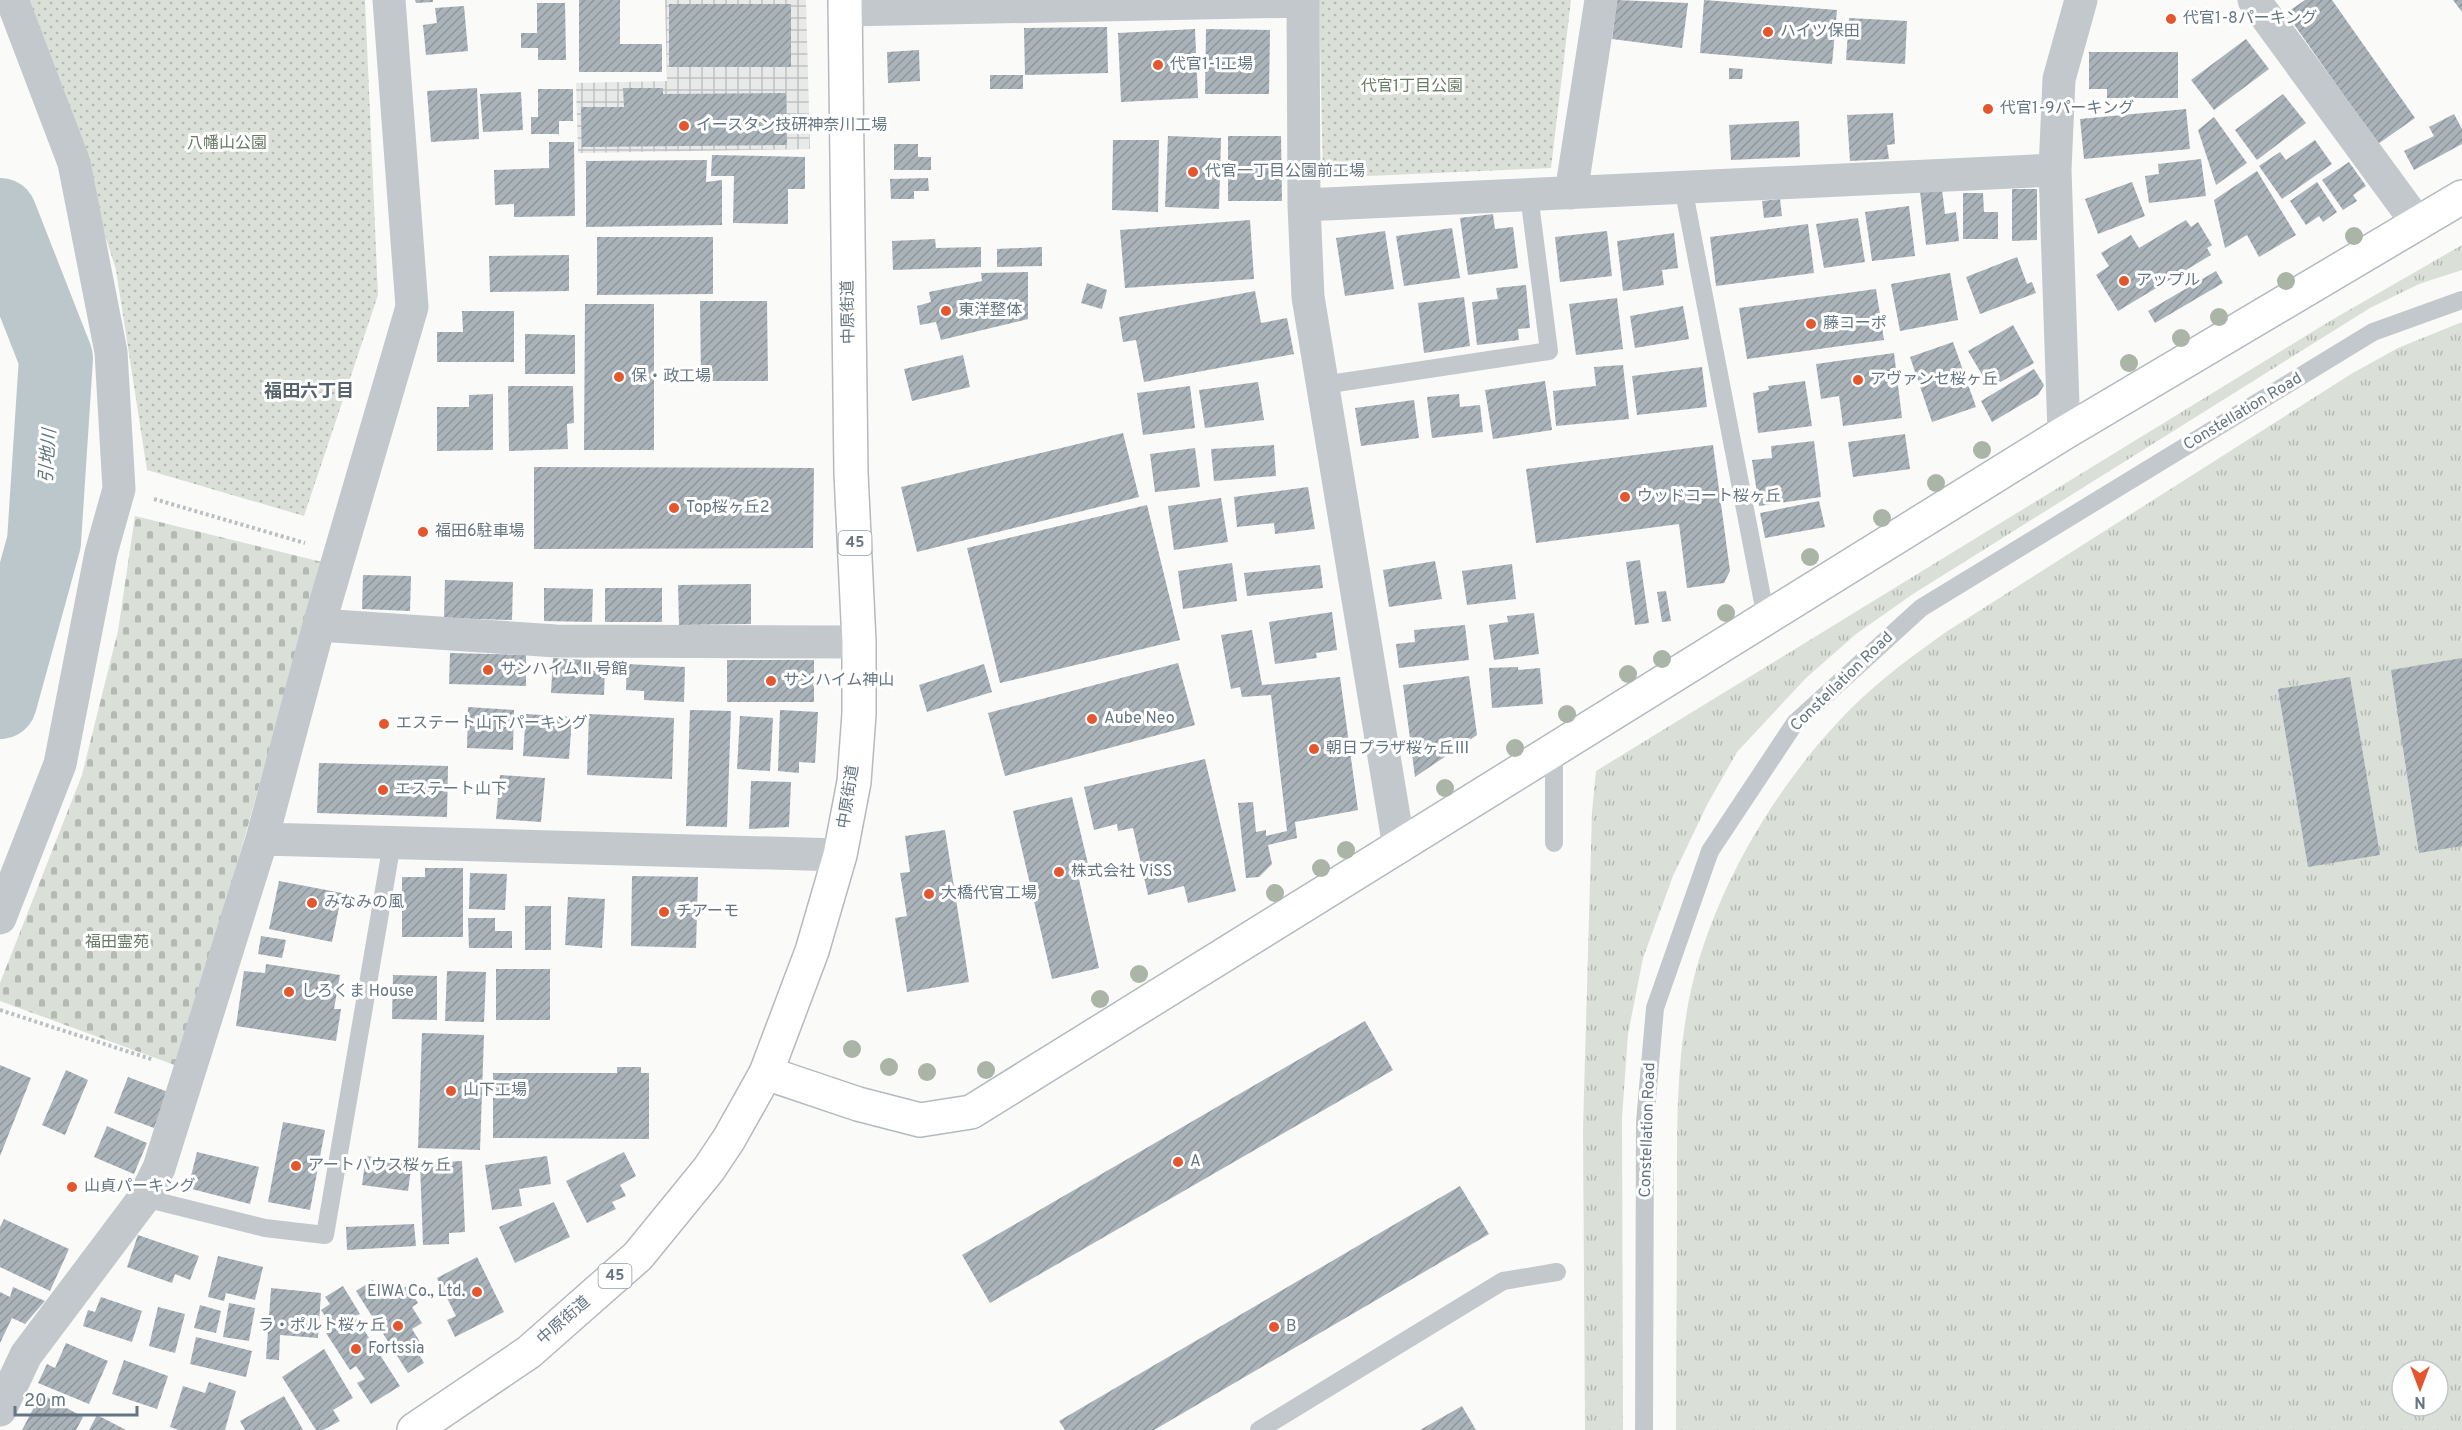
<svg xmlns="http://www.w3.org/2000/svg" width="2462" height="1430" font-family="Overpass,'Noto Sans JP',sans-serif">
  <defs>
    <pattern id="industrial-grid" width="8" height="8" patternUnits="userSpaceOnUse" patternTransform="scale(1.5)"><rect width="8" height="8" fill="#e8e9e9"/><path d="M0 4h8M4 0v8" fill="none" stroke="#c0c1c2"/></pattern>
    <pattern id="grass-tufts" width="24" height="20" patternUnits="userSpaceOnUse" patternTransform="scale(1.5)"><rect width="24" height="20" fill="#dadfd7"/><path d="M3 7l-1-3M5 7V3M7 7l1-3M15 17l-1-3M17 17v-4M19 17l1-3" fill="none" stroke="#b4b9b4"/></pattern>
    <pattern id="cemetery-stones" width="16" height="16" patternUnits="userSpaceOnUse" patternTransform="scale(1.5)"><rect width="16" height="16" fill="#dadfd7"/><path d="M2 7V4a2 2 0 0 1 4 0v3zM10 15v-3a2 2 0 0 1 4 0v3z" fill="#b4b9b4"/></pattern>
    <pattern id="park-dots" width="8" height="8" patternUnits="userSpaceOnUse" patternTransform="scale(1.5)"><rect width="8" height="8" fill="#dadfd7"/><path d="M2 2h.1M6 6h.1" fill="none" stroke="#b4b9b4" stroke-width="1.8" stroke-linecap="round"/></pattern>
    <pattern id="building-hatch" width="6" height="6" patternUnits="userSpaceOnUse" patternTransform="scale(1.5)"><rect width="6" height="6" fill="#aab3b9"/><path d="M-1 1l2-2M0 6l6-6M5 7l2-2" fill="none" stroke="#8e969c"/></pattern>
  </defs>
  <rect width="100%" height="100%" fill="#fafaf8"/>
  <!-- industrial -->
  <path fill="url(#industrial-grid)" d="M665,0H806L810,149L578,153L576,83L667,81Z"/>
  <!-- grass -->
  <path fill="url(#grass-tufts)" fill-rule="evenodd" d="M2462,245V270L2419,284L2370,308L1913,594L1856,634L1806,678L1737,752L1708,803L1673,876L1643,958L1628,1034L1622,1118L1623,1430H1585L1583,1129L1592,812L1596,771L2330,321Z
    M2462,322V1430H1676C1676,1353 1677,1276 1677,1198C1677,1138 1676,1077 1686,1017C1702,912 1766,799 1838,722C1870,687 1908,659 1946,632L2351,374L2398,348ZM2402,1370H2438V1406H2402Z"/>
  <!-- cemetery -->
  <path fill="url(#cemetery-stones)" d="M135,516L322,562L180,1067L0,1001V983L82,775L118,631Z"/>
  <!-- park -->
  <path fill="url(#park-dots)" d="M26,0H365L378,295L304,516L147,470L116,270L74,137Z
    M1319,0H1571L1551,168L1323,178Z"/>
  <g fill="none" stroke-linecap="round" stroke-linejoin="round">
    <!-- river -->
    <path stroke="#bbc7cb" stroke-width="74" d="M0,215L56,358L44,542L0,702"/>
  </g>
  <!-- building -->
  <path fill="url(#building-hatch)" d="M415,0H433V2L416,3Z
    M579,0H620V44H662V72H579Z
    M1617,0L1688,3L1682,48L1612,39Z
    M1704,0L1837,10L1832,64L1700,53Z
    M2305,0H2332L2415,118L2378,144L2286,13Z
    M2453,0H2462V12Z
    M537,3H565L566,60H538V48H521V33H537Z
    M669,4H791V67H669Z
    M464,6L468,51L426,55L423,25L437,23L435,8Z
    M1849,18L1907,21L1905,64L1846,60Z
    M1107,27L1108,73L1025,75L1024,28Z
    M1195,29L1198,98L1121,102L1118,33Z
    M1206,29L1270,30L1269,94H1205Z
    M2246,39L2269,69L2214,110L2191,80Z
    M919,50L920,81L888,83L887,52Z
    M2089,52H2178V98H2107V89H2089Z
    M1729,68L1743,69L1742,79H1729Z
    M990,75H1023V89H990Z
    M477,88L479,139L431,142L427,91Z
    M623,88H663V94L786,93L787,145L582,147L581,107H624Z
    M538,89H573V121H559V134H531V117H538Z
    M521,92L523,130L483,132L480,94Z
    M2283,94L2306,123L2257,160L2235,130Z
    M2186,109L2190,149L2084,159L2080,119Z
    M1893,113L1895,144L1887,145L1889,159L1850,161L1847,115Z
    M2454,114L2462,129V144L2414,170L2404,151L2434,136L2429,127Z
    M2214,117L2247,163L2216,185L2198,130Z
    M1799,121L1800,157L1731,160L1729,125Z
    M1168,136L1221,138L1219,209L1165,207Z
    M1228,136H1281L1282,201H1228Z
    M1113,140H1159L1158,212L1112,210Z
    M2315,140L2332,164L2282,199L2259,166L2280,152L2286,160Z
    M549,142H574L575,216L514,217V204L495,205L494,170L549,168Z
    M894,144H918V157H931V170H894Z
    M712,155L805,157V189H788V224L733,223L734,176H711Z
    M2201,159L2206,196L2149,203L2145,176L2159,174L2158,164Z
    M707,160L706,182L722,180V225L586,227V161Z
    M2349,162L2366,186L2353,195L2357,201L2343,210L2322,180Z
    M2257,171L2296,235L2259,257L2247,235L2225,248L2214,200Z
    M928,178L929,191H914V199H891L890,179Z
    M2132,182L2145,216L2098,234L2085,199Z
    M2317,182L2337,212L2323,222L2319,216L2306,225L2290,201Z
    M1942,189L1945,214L1956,212L1959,241L1926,245L1920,191Z
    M2012,189H2037V240L2012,241Z
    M1963,193H1983L1984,212H1998V239H1963Z
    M1780,199L1782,216L1764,218L1762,201Z
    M1909,206L1915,256L1872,261L1865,212Z
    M1493,214L1495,229L1513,227L1518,268L1468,275L1460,218Z
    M1858,218L1865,262L1824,268L1816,224Z
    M1250,220L1254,279L1125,288L1120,230Z
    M2186,220L2191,227L2198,222L2212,245L2207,248L2211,255L2118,311L2096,275L2109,266L2101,253L2131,235L2139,248Z
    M1808,224L1814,273L1716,286L1710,237Z
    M1452,228L1460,278L1404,286L1396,236Z
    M1385,231L1394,289L1345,296L1336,238Z
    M1607,231L1612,276L1560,282L1555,237Z
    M1674,233L1678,268L1662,270L1664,285L1623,291L1617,241Z
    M597,237H713V294L597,295Z
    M935,239L936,248L981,247V267L893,270L892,241Z
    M1042,247V266L997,267V249Z
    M569,255V291L490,292L489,256Z
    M2017,257L2027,284L2032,282L2036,293L1980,314L1966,277Z
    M2216,271L2223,283L2155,323L2148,311Z
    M1028,272V319L941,340L936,322L920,325L917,306L931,302L929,292L982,281L981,273Z
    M1950,273L1958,320L1900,331L1891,284Z
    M1087,283L1107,290L1102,309L1081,303Z
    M1526,285L1530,328L1518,329L1519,340L1477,345L1472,302L1498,299L1496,288Z
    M1876,289L1884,340L1747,359L1739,308Z
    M1255,291L1261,323L1287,318L1294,354L1144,382L1136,340L1123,342L1119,317Z
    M1464,297L1470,346L1424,353L1418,303Z
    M1617,298L1623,349L1576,355L1569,304Z
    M700,301H767L768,381H701Z
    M585,304H654V450H584Z
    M1683,306L1689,339L1635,348L1630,316Z
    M462,311H514V362H437V332H463Z
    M2013,325L2034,363L1990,388L1968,351Z
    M525,334L575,335V374H525Z
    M1953,342L1976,407L1932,422L1910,357Z
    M1894,353L1902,418L1843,426L1839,396L1821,399L1816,364Z
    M963,355L970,387L912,401L904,369Z
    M1623,365L1629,419L1556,426L1553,391L1596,386L1594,367Z
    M1702,367L1707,407L1637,415L1632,376Z
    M2034,369L2044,385L2038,395L1992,422L1981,401Z
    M1545,381L1552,430L1493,439L1485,390Z
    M1805,381L1812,426L1758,433L1753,393L1769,390L1768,386Z
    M1258,382L1264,420L1205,428L1199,390Z
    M508,386H573L574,423L567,424L568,449L509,451Z
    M1190,386L1195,428L1143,435L1137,393Z
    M493,394V450L437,451V407H469V395Z
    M1459,394L1460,407L1480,405L1483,432L1432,438L1427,397Z
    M1414,400L1419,438L1361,446L1355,408Z
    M1123,433L1139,497L917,552L901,487Z
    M1905,434L1910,469L1853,477L1848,442Z
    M1814,441L1821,497L1759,506L1752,460L1772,458L1771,446Z
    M1274,445L1276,476L1214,481L1211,449Z
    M1713,445L1730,571L1724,583L1687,588L1679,524L1536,543L1526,469Z
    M1195,448L1200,487L1155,492L1150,454Z
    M534,467L814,468L813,548L534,549Z
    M1308,487L1315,529L1275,534L1274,523L1237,527L1234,497Z
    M1221,498L1228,542L1174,550L1168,506Z
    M1819,501L1825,527L1765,538L1760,513Z
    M1147,505L1180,640L1000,683L967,548Z
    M1640,560L1649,623L1635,625L1626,562Z
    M1435,561L1442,599L1389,607L1383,570Z
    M1232,563L1237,601L1183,609L1178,571Z
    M1512,564L1516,599L1467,605L1462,571Z
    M1320,565L1323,588L1247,596L1244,573Z
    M363,575L411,576L410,611L362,609Z
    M445,580L513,582L512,620L444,618Z
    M751,584V624L679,625L678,585Z
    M544,588L593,589L592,622L544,621Z
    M605,588H662V622H605Z
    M1666,591L1671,621L1662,622L1657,592Z
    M1332,612L1337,650L1316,653L1317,658L1275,664L1269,622Z
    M1534,613L1539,654L1494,660L1489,625L1508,622L1507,616Z
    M1465,625L1469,660L1399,668L1396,644L1415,642L1414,630Z
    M1252,630L1262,685L1340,677L1358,810L1295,822L1297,838L1268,845L1272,864L1259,877L1246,878L1238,803L1253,802L1256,832L1266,830V836L1287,831L1271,695L1242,697L1240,687L1231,689L1221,635Z
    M450,653L526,655V686L449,684Z
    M553,658L586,660V667L605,668L604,695L551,693Z
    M2462,658V846L2419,853L2391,670Z
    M727,660H814V702H727Z
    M1178,663L1195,725L1005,776L988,713Z
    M627,664L685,667L684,702L644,700V691L626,690Z
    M984,664L992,692L927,712L919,685Z
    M1518,667V670L1540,668L1543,704L1492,708L1489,668Z
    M1469,676L1477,735L1415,777L1403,685Z
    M2350,677L2380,855L2308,867L2278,689Z
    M468,707L514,710L513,750L467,748Z
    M690,710L731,711L727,827L686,826Z
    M780,710L818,712L815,763L799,762V773L778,771Z
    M526,714L572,717L569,759L523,756Z
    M589,714L674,718L672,779L587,775Z
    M740,716L773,718L770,771L737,769Z
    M1205,759L1236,891L1188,903L1184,886L1148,895L1133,828L1118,831L1117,824L1094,830L1084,787Z
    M319,763L448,766L447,817L317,813Z
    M500,775L545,778L541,822L496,819Z
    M751,781L791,782L789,827L749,829Z
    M1072,797L1088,864L1076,866L1099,968L1052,979L1013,811Z
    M945,830L969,982L907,992L895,918L907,916L900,873L910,872L905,836Z
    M425,868H463V937H402V877H425Z
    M470,873L507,874L505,910L469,909Z
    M632,876L698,877L696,948L631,946Z
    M279,881L342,893L332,942L269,929Z
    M568,897L605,899L602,948L565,945Z
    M525,906H551V950H525Z
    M468,918H495V931H512V948H469Z
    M261,936L286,940L282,958L258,954Z
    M266,964L340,975L334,1009H341L336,1041L236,1026L244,971L265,973Z
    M496,969H550V1020H496Z
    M447,971L486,972L484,1022L445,1021Z
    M393,975L437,976V1020L392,1019Z
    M1365,1021L1393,1070L990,1303L962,1255Z
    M422,1033L484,1035L480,1150L418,1148Z
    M0,1065L31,1078L0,1156Z
    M617,1067H641V1073H649V1139L493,1138V1073H617Z
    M66,1070L88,1080L65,1135L42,1125Z
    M128,1077L168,1092L154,1128L114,1113Z
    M283,1122L325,1130L310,1210L268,1202Z
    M107,1126L147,1143L134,1174L94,1157Z
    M197,1152L259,1167L250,1204L188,1188Z
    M624,1152L636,1176L620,1185L626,1196L612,1202L616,1209L587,1223L566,1181Z
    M366,1156L412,1162L408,1191L362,1185Z
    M547,1156L551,1184L519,1189L522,1206L492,1210L485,1165Z
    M462,1161L465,1232L449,1233V1244L423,1245L420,1163Z
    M1460,1186L1489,1234L1154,1430H1065L1059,1421Z
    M554,1202L570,1237L515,1263L499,1227Z
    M4,1219L69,1249L50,1291L0,1267V1227Z
    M414,1224L416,1246L347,1250L346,1227Z
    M138,1235L199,1256L190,1280L175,1274L172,1283L127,1267Z
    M218,1256L263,1267L255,1300L226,1293L224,1301L208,1297Z
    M477,1257L504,1312L455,1337L447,1320L456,1316L437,1278Z
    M373,1280L378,1286L385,1282L393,1295L407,1286L418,1303L412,1307L422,1323L412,1329L422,1345L416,1349L424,1363L408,1373L356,1291Z
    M343,1286L360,1314L355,1316L400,1386L371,1404L357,1383L365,1379L356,1366L350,1370L326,1333L333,1328L321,1310L330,1304L325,1297Z
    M13,1287L45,1301L25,1324L12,1318L0,1343V1292L10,1297Z
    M271,1288L321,1293L318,1338L280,1335L279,1360L266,1359Z
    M101,1297L142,1311L132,1342L83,1326L88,1310L95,1312Z
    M229,1303L255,1308L249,1341L223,1337Z
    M200,1305L221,1311L216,1333L194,1328Z
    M158,1307L185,1314L175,1353L149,1346Z
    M196,1337L252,1351L246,1377L190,1364Z
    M66,1343L108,1361L89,1404L38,1383L47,1364L55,1368Z
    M324,1349L353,1398L333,1410L340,1421L323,1430H316L282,1377Z
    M124,1360L168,1376L157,1409L112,1394Z
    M209,1382L236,1391L225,1430H179L170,1427L183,1386L205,1393Z
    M41,1394L83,1417L76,1430H22Z
    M284,1396L303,1430H245L240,1421Z
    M1462,1406L1476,1430H1420Z
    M97,1415L126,1430H89Z"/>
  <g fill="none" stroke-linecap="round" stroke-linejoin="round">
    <!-- secondary casing -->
    <g stroke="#b3babf" stroke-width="36">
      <path id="secondary" d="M766,1073L858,1104L920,1120L971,1112L2064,433L2462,197"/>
    </g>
    <!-- primary casing -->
    <g stroke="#b5babe" stroke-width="36">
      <path id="primary" d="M414,1430L529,1352L638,1256L709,1169L729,1139L766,1073L812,951L840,855L854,782L859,714V642L851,473L845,0"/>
    </g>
    <!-- path -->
    <path stroke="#bbbfc2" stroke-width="4" stroke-dasharray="3 3" stroke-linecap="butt" d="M154,499L305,543
      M0,1010L154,1060"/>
    <!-- lane -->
    <path stroke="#c3c8cc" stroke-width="18" d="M1683,187L1766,618
      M1323,385L1549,351L1529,195
      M1554,843V748
      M144,1198L265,1228L325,1235L392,843
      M1259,1430L1503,1281L1557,1272
      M1644,1430L1645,1122L1655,1008L1710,851L1795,723L1921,608L2373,332L2462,300"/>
    <!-- street -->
    <path stroke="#c3c8cc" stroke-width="33" d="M1303,0L1304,205L1308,297L1399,847
      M2254,0L2418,224
      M845,10L1303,1
      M1571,193L1601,0
      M1304,205L2055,170
      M2064,433L2055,170L2059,79L2081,0
      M319,625L556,641L859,642
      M262,839L840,855
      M0,918L60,764L101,553L119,489L111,352L74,163L12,0
      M0,1410L26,1355L144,1198L159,1168L262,839L319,625L412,307L389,0"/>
    <!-- secondary -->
    <use href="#secondary" stroke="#fff" stroke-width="33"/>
    <!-- primary -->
    <use href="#primary" stroke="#fff" stroke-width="33"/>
  </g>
  <!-- trees -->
  <g fill="#aab4a7">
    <circle cx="2354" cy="236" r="9"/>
    <circle cx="2286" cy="281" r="9"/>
    <circle cx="2219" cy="317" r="9"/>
    <circle cx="2181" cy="338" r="9"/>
    <circle cx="2129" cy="363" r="9"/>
    <circle cx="1982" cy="450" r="9"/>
    <circle cx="1936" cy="483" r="9"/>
    <circle cx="1882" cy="518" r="9"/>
    <circle cx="1810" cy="557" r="9"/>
    <circle cx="1726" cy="613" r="9"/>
    <circle cx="1662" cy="659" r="9"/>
    <circle cx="1628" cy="674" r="9"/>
    <circle cx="1567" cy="714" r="9"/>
    <circle cx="1515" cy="748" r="9"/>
    <circle cx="1445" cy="788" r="9"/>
    <circle cx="1346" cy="850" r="9"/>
    <circle cx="1321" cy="868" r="9"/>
    <circle cx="1275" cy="893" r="9"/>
    <circle cx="1139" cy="974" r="9"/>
    <circle cx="1100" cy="999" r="9"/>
    <circle cx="852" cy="1049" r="9"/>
    <circle cx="889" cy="1067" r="9"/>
    <circle cx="986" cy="1070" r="9"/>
    <circle cx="927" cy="1072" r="9"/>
  </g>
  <!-- markers -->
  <g fill="#e4572e" stroke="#fff" stroke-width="2">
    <circle cx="2171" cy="19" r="6"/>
    <circle cx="1768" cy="32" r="6"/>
    <circle cx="1158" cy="65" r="6"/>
    <circle cx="1988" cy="109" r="6"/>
    <circle cx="684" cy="126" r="6"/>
    <circle cx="1193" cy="172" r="6"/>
    <circle cx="2124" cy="281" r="6"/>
    <circle cx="946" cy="311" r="6"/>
    <circle cx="1811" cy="324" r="6"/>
    <circle cx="619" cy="377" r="6"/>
    <circle cx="1858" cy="380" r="6"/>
    <circle cx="1625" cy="497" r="6"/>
    <circle cx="674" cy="508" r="6"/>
    <circle cx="423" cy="532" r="6"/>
    <circle cx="488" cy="670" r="6"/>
    <circle cx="771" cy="681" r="6"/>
    <circle cx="1092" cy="719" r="6"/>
    <circle cx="384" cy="724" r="6"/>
    <circle cx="1314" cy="749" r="6"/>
    <circle cx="383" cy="790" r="6"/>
    <circle cx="1059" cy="872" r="6"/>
    <circle cx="929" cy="894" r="6"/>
    <circle cx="312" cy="903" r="6"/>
    <circle cx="664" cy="912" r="6"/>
    <circle cx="289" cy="992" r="6"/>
    <circle cx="451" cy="1091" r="6"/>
    <circle cx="1178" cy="1162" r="6"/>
    <circle cx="296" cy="1166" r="6"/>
    <circle cx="72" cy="1187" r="6"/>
    <circle cx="477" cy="1292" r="6"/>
    <circle cx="398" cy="1326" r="6"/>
    <circle cx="1274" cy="1327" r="6"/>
    <circle cx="356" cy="1349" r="6"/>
  </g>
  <g text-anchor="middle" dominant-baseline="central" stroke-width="6" stroke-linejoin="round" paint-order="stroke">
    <!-- shield labels -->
    <g fill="#fff" stroke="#939fa8" stroke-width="1.5">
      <rect x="838.5" y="531" width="33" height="24" rx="4.5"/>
      <rect x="598.5" y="1264" width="33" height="24" rx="4.5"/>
    </g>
    <g font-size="15" font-weight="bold" fill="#657683">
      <text x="855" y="543">45</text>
      <text x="615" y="1276">45</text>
    </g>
    <!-- poi labels -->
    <g font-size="16" fill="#657683" stroke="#fff" text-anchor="start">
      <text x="2183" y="19">代官1-8パーキング</text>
      <text x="1780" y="32">ハイツ保田</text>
      <text x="1170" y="65">代官1-1工場</text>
      <text x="2000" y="109">代官1-9パーキング</text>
      <text x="696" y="126">イースタン技研神奈川工場</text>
      <text x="1205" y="172">代官一丁目公園前工場</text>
      <text x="2136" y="281">アップル</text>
      <text x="958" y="311">東洋整体</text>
      <text x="1823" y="324">藤コーポ</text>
      <text x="631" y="377">保・政工場</text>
      <text x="1870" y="380">アヴァンセ桜ヶ丘</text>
      <text x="1637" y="497">ウッドコート桜ヶ丘</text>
      <text x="686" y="508">Top桜ヶ丘2</text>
      <text x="435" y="532">福田6駐車場</text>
      <text x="500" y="670">サンハイムⅡ号館</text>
      <text x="783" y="681">サンハイム神山</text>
      <text x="1104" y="719">Aube Neo</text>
      <text x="396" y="724">エステート山下パーキング</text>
      <text x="1326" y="749">朝日プラザ桜ヶ丘Ⅲ</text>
      <text x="395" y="790">エステート山下</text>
      <text x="1071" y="872">株式会社 ViSS</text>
      <text x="941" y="894">大橋代官工場</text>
      <text x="324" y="903">みなみの風</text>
      <text x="676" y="912">チアーモ</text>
      <text x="301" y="992">しろくま House</text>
      <text x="463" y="1091">山下工場</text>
      <text x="1190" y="1162">A</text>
      <text x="308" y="1166">アートハウス桜ヶ丘</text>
      <text x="84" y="1187">山貞パーキング</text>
      <text x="465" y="1292" text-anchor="end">EIWA Co., Ltd.</text>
      <text x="386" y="1326" text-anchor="end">ラ・ポルト桜ヶ丘</text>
      <text x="1286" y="1327">B</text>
      <text x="368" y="1349">Fortssia</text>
    </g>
    <!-- park labels -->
    <g font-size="16" fill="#687a64" stroke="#fff">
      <text x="1412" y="87">代官1丁目公園</text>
      <text x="227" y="144">八幡山公園</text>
      <text x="117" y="943">福田霊苑</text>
    </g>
    <!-- street labels -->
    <g font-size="16" fill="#657683" stroke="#fff">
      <text transform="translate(849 312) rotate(-91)">中原街道</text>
      <text transform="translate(2243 412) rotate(-31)">Constellation Road</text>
      <text transform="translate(1842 682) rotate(-44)">Constellation Road</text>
      <text transform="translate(849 797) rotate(-81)">中原街道</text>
      <text transform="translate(1648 1130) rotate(-88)">Constellation Road</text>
      <text transform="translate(564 1321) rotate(-41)">中原街道</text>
    </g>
    <!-- neighbourhood labels -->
    <g font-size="18" font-weight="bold" fill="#57646e" stroke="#fff">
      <text x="309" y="392">福田六丁目</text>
    </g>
    <!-- water labels -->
    <g font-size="18" font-style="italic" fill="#60757c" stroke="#fff">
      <text transform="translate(49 456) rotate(-86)">引地川</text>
    </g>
  </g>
  <!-- north arrow -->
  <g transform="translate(2420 1388) rotate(180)"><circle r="28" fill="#ffffff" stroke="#c1c8cd" stroke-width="1.5"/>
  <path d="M0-4.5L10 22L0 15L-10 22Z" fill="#e4572e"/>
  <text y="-9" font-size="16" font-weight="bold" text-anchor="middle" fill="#657683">N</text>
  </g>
  <!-- scale -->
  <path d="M15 1406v9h122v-9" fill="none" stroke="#657683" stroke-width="3"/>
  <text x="24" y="1406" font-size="18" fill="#657683" stroke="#ffffff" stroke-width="4.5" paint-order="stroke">20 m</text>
</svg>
